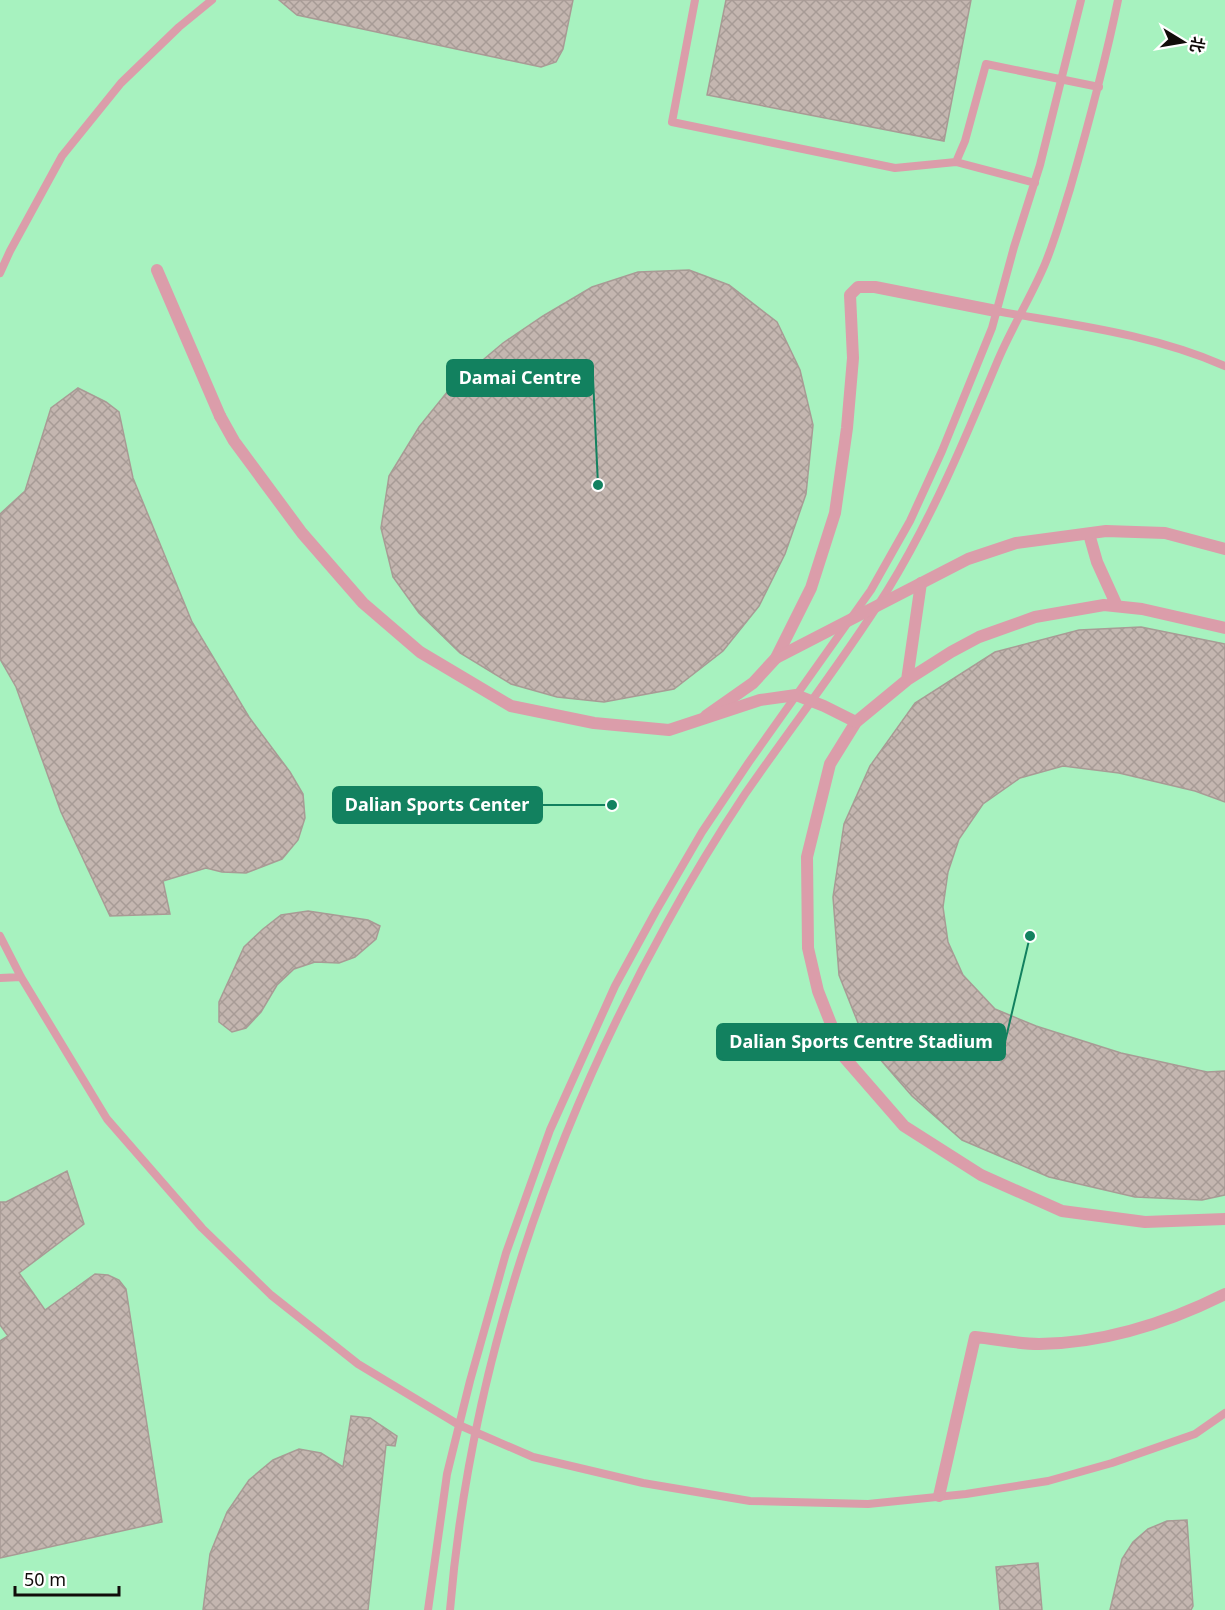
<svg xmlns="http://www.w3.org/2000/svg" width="1225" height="1610" font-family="'Noto Sans','Noto Sans SC',sans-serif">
  <defs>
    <pattern id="building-cross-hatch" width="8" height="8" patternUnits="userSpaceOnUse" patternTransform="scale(1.5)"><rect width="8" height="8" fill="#c4b6b0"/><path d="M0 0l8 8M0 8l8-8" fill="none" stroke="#a79b96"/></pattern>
  </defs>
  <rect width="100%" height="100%" fill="#fdf1ec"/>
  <!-- green -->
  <path fill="#a7f2bf" d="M0,0H1225V1610H0Z"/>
  <!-- building -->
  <path fill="url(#building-cross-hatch)" stroke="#a89b95" stroke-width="1.5" d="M279,0H573L563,49L556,62L541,67L297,15Z
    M726,0H971L944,141L707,95Z
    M689,270L729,285L777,322L800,370L813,425L806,494L785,554L759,606L723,651L674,689L604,702L557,697L511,684L460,653L419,613L393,577L381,528L389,476L419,427L452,386L503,343L543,316L592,287L638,272Z
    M78,388L106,402L119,412L133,478L192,622L249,717L290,772L303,794L305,818L298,840L282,859L246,873L222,872L206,868L163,881L170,914L110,916L61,812L16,687L0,659V514L25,491L51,408Z
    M1141,627L1225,644V802L1195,791L1119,773L1063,766L1020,778L983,804L959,839L948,872L943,907L948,942L963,975L995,1009L1036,1026L1121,1053L1207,1072L1225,1071V1195L1202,1200L1135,1197L1049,1177L962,1140L912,1096L866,1043L839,975L833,897L844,824L870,766L915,703L995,652L1079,630Z
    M308,911L368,920L380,926L376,939L355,957L339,963L315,962L294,969L277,985L261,1012L246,1028L232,1032L219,1022V1002L244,947L263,929L281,915Z
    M67,1171L84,1224L19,1273L45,1310L95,1274L108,1275L119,1280L126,1289L162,1522L0,1558V1341L8,1336L0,1325V1202H6Z
    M351,1416L370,1418L397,1436L395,1446L386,1445L368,1610H203L210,1554L227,1512L249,1480L273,1460L299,1449L321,1453L343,1467Z
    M1187,1520L1193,1606L1191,1610H1110L1122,1559L1133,1542L1148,1529L1167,1521Z
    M1038,1563L1042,1610H1000L996,1567Z"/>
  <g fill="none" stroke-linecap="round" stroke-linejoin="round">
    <!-- service -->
    <path stroke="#db9daa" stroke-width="8" d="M695,0L672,122L895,168L956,162L1035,183
      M956,162L965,141L986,64L1099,87
      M0,273L10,251L62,156L121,83L179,27L212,0
      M996,311C1074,325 1152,334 1225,366
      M0,936L21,977L107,1119L202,1228L271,1295L358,1364L459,1425L533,1457L643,1483L750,1501L868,1504L966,1494L1048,1481L1112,1463L1195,1434L1225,1413
      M0,978L21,977
      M428,1610L447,1474L470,1381L506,1253L550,1130L615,986L656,911L702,832L749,762L871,590L910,521L942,451L992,328L1014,247L1040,165L1081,0
      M450,1610C470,1368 550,1134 667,923C691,879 717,836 745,794C792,726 843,661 887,591C932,518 965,439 998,360C1012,327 1031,297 1045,264C1055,240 1062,214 1070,189C1088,126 1105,64 1118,0"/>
    <!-- pedestrian -->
    <path stroke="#db9daa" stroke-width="12" d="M157,270L220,416
      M1089,534L1097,562L1117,606
      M1225,628L1142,609L1104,605L1035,617L979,637L951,652L907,680L856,722L830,764L807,857L808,948L818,991L844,1057L904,1126L981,1175L1062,1211L1145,1222L1225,1219
      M907,680L921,583
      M706,716L753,683L776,658L811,588L835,513L847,428L853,358L850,295L858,287H875L996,311
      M939,1496L975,1337C996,1339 1018,1344 1039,1344C1104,1343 1167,1323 1225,1294"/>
    <!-- pedestrian-bridge -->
    <path stroke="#db9daa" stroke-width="12" d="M220,416L234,441L302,533L363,603L420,652L511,706L594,723L669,730L760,700L796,695L824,706L856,722
      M776,658L968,559L1016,543L1106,531L1165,533L1225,549"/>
  </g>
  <!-- callouts -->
  <path fill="none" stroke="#12815f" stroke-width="2" d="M598 485L593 378M612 805L542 805M1030 936L1005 1042"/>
  <g fill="#12815f" stroke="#fff" stroke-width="2">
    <circle cx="598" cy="485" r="6"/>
    <circle cx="612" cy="805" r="6"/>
    <circle cx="1030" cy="936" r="6"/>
  </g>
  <g fill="#12815f" stroke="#12815f" stroke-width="2">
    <rect x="447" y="360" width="146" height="36" rx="6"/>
    <rect x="333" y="787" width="209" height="36" rx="6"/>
    <rect x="717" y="1024" width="288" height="36" rx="6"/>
  </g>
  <g font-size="18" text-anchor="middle" font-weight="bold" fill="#fff">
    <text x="520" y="384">Damai Centre</text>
    <text x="437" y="811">Dalian Sports Center</text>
    <text x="861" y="1048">Dalian Sports Centre Stadium</text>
  </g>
  <!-- north arrow -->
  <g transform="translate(1183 42) rotate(101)" stroke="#ffffff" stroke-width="4.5" paint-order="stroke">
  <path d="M0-4.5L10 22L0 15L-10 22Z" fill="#110c0a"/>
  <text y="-9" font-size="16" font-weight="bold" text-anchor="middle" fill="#110c0a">北</text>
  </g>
  <!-- scale -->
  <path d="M15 1586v9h104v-9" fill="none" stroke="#110c0a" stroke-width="3"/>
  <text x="24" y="1586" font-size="18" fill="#110c0a" stroke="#ffffff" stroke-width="4.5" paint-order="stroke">50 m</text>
</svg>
